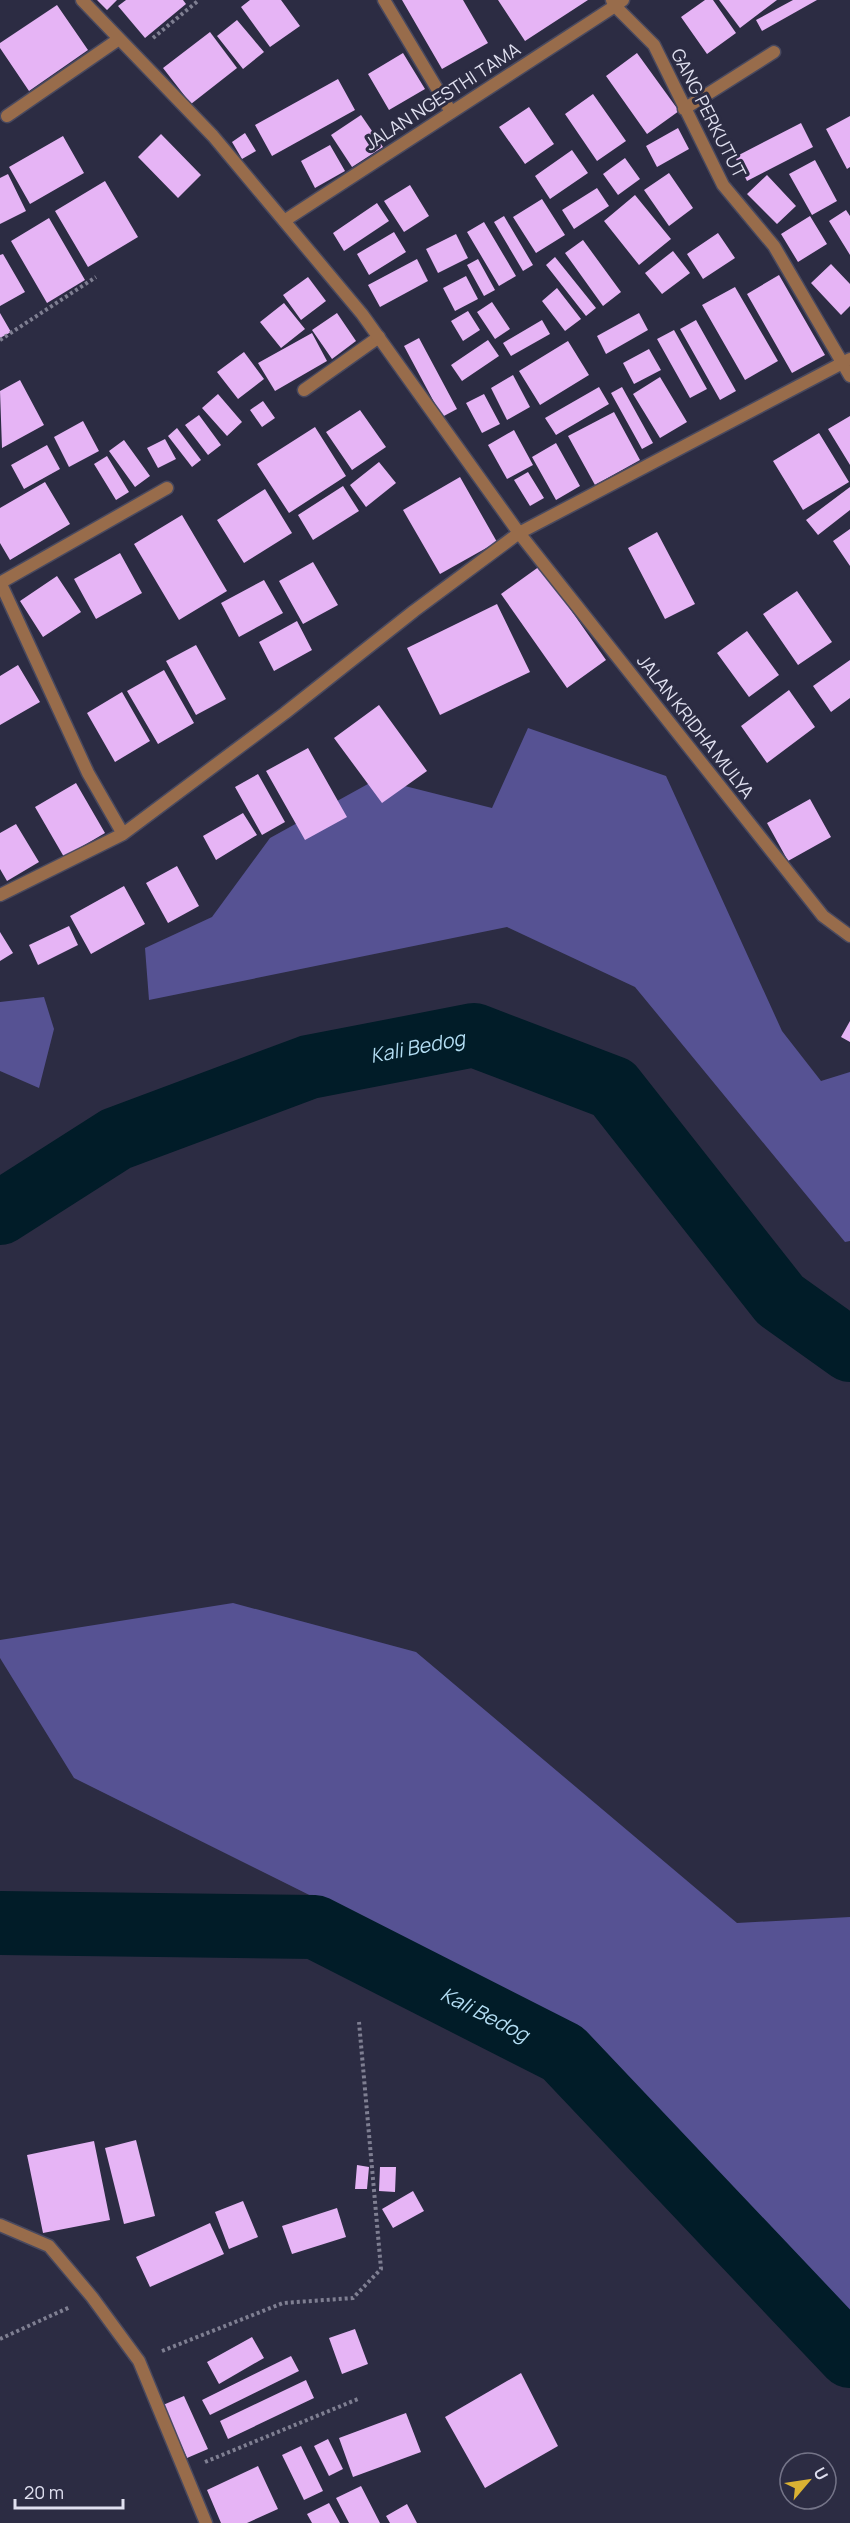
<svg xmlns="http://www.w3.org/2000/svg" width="850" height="2523" font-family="Manrope,sans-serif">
  <rect width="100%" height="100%" fill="#2c2c43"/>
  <!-- forest -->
  <path fill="#565293" d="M528,728L666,776L782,1031L821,1081L850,1072V1241L845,1242L635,987L507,927L149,1000L145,948L212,917L270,838L377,779L492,808Z
    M44,997L54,1029L39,1088L0,1071V1002Z
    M233,1603L416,1652L737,1923L850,1917V2312L577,2028L74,1778L0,1658V1640Z"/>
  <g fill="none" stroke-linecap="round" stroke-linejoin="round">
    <!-- river -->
    <g stroke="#011c28" stroke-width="64">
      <path id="s1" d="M0,1213L116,1139L309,1067L474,1035L613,1088L780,1300L850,1350"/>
      <path id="s2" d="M0,1923L315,1927L563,2053L850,2356"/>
    </g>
  </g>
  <!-- building -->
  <path fill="#e6b4f5" d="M97,0H117L107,10Z
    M126,0H183L186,4L145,38L118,6Z
    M250,0H281L300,26L270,47L241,7Z
    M402,0H463L488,43L442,69Z
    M498,0H588L525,41Z
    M705,0H713L736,33L707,54L681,17Z
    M719,0H777L740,28Z
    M793,0H817L762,31L756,20Z
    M57,5L88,50L29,91L0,48V43Z
    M237,20L264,52L243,69L217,36Z
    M210,32L237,68L191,104L163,68Z
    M403,53L425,89L389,110L368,74Z
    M637,53L679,111L647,134L606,76Z
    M338,79L355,110L272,156L255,125Z
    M593,94L626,141L597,161L565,114Z
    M529,107L554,144L525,164L499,127Z
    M361,115L383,147L352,167L331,135Z
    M850,116V167L847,169L826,129Z
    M801,123L813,147L747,181L735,157Z
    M678,128L689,149L657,167L646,146Z
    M245,133L256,151L242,159L232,142Z
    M161,134L201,175L178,198L138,157Z
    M63,136L84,173L30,204L9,167Z
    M330,145L345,171L315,188L301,161Z
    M572,150L588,173L550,199L535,176Z
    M625,158L640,179L618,195L603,174Z
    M815,160L837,201L812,215L789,174Z
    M669,173L693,208L669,226L644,190Z
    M8,174L26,211L0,224V178Z
    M767,175L796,206L777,224L747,194Z
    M105,181L138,237L88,267L55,211Z
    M410,185L429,216L404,232L384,201Z
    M597,188L609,206L574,229L562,210Z
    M635,195L671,239L639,265L604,221Z
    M542,199L565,235L536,253L513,217Z
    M377,203L389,221L344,251L333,233Z
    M846,210L850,216V255L829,221Z
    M504,216L533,265L523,271L494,222Z
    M810,216L827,244L798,262L781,234Z
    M49,218L85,280L47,303L11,241Z
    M484,222L516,276L499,286L467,232Z
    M394,232L406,252L369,275L357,254Z
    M718,233L735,258L703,279L687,254Z
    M456,234L468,258L438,273L426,249Z
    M583,240L621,292L603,306L565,253Z
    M673,251L690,273L662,294L645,273Z
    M3,254L25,292L0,306V255Z
    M555,257L596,308L586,316L546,265Z
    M417,259L428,281L380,307L368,285Z
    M478,259L495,290L484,296L467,265Z
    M831,264L850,284V306L841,315L811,283Z
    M779,275L825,355L792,373L747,294Z
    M466,276L478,299L455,311L443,288Z
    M308,277L326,301L301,320L283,295Z
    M735,287L778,361L745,380L702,305Z
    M557,288L581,319L565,331L542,301Z
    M492,302L510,329L495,339L477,312Z
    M284,303L305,329L281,348L260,322Z
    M468,311L480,330L463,341L451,321Z
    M0,313L11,332L0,338Z
    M337,313L356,341L332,359L312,330Z
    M639,313L648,330L606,354L597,336Z
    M542,320L550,334L511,356L503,343Z
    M696,320L736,391L720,400L680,329Z
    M674,330L707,389L690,398L657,339Z
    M312,333L327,361L275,391L258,363Z
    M419,338L457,409L442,417L404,346Z
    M488,340L499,356L462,381L451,365Z
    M568,341L589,375L540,405L519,371Z
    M649,349L661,370L634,384L623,363Z
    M244,352L264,379L238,399L217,372Z
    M513,375L530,407L507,420L491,388Z
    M660,377L687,422L660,438L633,394Z
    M20,380L44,425L2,448L0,391Z
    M599,387L609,404L556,435L545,418Z
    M622,387L653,443L642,449L611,393Z
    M218,394L242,422L227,436L202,408Z
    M484,394L500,424L482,433L466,403Z
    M263,401L275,418L262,427L250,410Z
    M360,410L386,447L352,470L326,432Z
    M614,412L640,460L595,485L568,436Z
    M199,415L221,445L208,455L185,425Z
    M850,416V465L828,429Z
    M83,421L99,451L69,467L54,437Z
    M315,427L346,476L289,513L257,464Z
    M177,428L201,460L192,467L168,436Z
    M514,430L533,465L507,479L488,445Z
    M819,433L849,482L803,510L773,461Z
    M165,439L176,459L158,468L147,448Z
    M124,440L150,476L135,487L109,451Z
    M556,443L580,486L556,500L532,457Z
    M47,445L60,469L24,489L11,465Z
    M107,456L129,492L116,500L94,464Z
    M379,462L396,483L366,507L350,485Z
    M528,472L544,498L530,506L514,480Z
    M460,477L497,542L440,574L403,510Z
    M45,482L70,524L10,560L0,543V508Z
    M343,486L359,511L313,540L298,515Z
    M850,487V510L818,535L806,520Z
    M265,489L292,533L244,563L217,520Z
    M182,515L227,591L179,620L134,544Z
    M850,529V566L833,541Z
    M657,532L695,604L665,619L628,548Z
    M120,553L142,593L96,619L74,579Z
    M313,562L338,605L303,624L279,581Z
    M540,566L606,660L567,688L501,594Z
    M57,576L81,612L43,637L20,601Z
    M264,580L283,613L239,637L221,603Z
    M797,591L832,642L798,665L763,614Z
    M497,604L530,672L440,715L407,648Z
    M297,621L312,650L274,671L259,642Z
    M747,631L779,675L749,697L717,653Z
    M196,645L226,699L196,715L166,661Z
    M850,660V698L831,712L813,686Z
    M18,665L40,702L0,725V676Z
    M164,670L194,723L158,744L127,691Z
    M789,690L815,727L767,763L741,726Z
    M122,692L150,741L115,762L87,713Z
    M379,705L427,771L382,803L334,738Z
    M308,748L347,817L305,840L266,771Z
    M258,774L285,822L262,835L235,787Z
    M76,783L105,833L64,857L35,807Z
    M810,799L831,837L788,861L767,823Z
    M243,813L257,835L216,860L203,836Z
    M16,824L39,862L7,881L0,869V833Z
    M177,866L199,906L168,923L146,883Z
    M124,886L145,924L91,954L70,916Z
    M69,926L78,945L38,965L29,945Z
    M0,932L13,953L0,961Z
    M850,1021V1042L841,1037Z
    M136,2140L155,2216L124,2224L105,2148Z
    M94,2141L110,2220L43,2233L27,2155Z
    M357,2165L369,2167L367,2189H355Z
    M380,2167H396L395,2192L379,2191Z
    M413,2191L424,2211L393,2228L382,2209Z
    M243,2201L258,2237L229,2249L215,2212Z
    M337,2208L346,2237L292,2254L282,2226Z
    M210,2223L224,2254L150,2287L136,2257Z
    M355,2329L368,2364L342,2374L329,2338Z
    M252,2337L264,2358L219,2384L207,2362Z
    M291,2356L299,2371L210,2415L202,2400Z
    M521,2373L558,2446L485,2488L445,2417Z
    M306,2380L314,2398L228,2439L220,2421Z
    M184,2396L208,2449L187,2458L163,2405Z
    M406,2413L421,2452L353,2477L339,2438Z
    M328,2439L343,2469L329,2476L314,2446Z
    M301,2446L323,2491L304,2500L282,2455Z
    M258,2466L278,2509L247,2523H221L207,2490Z
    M361,2486L380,2523H349L336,2498Z
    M329,2503L340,2523H312L307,2514Z
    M407,2504L417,2523H390L386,2516Z"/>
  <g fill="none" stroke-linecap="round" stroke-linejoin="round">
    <!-- lane casing -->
    <g stroke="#49495f" stroke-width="15">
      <path id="lane" d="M384,0L451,112
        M304,390L379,337
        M0,583L167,488"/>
    </g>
    <!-- street casing -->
    <g stroke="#49495f" stroke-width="15">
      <path id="street" d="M82,0L213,136L362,314L519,533L823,916L850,936
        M623,0L615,6L654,45L723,185L774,246L850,376
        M684,109L774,52
        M7,116L119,39
        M284,221L592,21L615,6L612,0
        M0,582L88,773L123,834
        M0,895L123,834L285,713L414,611L519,533L850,359
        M0,2225L49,2246L92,2297L139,2361L206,2523"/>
    </g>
    <!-- path -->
    <path stroke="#7f7f92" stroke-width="4" stroke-dasharray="3 3" stroke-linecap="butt" d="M153,38L199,0
      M0,340L96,277
      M0,2339L70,2307
      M162,2351L283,2303L353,2298L381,2269L359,2022
      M205,2462L358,2399"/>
    <!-- lane -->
    <use href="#lane" stroke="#986c4b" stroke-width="12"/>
    <!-- street -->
    <use href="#street" stroke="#986c4b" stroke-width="12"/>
  </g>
  <g text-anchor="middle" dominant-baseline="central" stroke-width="6" stroke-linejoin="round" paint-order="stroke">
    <!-- street labels -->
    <g font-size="18" fill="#e0e0f0" stroke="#2c2c43">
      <text transform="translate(442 96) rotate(-33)">JALAN NGESTHI TAMA</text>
      <text transform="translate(709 113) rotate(63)">GANG PERKUTUT</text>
      <text transform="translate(696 726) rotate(52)">JALAN KRIDHA MULYA</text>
    </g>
    <!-- water labels -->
    <g font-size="20" font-style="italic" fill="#b3ddf3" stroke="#2c2c43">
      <text stroke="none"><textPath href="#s1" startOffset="454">Kali Bedog</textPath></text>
      <text stroke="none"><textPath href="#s2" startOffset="506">Kali Bedog</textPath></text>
    </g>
  </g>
  <!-- north arrow -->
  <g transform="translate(808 2481) rotate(61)"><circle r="28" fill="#2c2c43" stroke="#747488" stroke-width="1.5"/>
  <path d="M0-4.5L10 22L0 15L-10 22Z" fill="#dbb233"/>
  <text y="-9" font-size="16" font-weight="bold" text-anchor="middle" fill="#e0e0f0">U</text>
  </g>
  <!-- scale -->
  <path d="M15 2499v9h108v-9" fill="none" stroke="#e0e0f0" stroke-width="3"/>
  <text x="24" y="2499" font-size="18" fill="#e0e0f0" stroke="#2c2c43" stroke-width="4.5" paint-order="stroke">20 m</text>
</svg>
